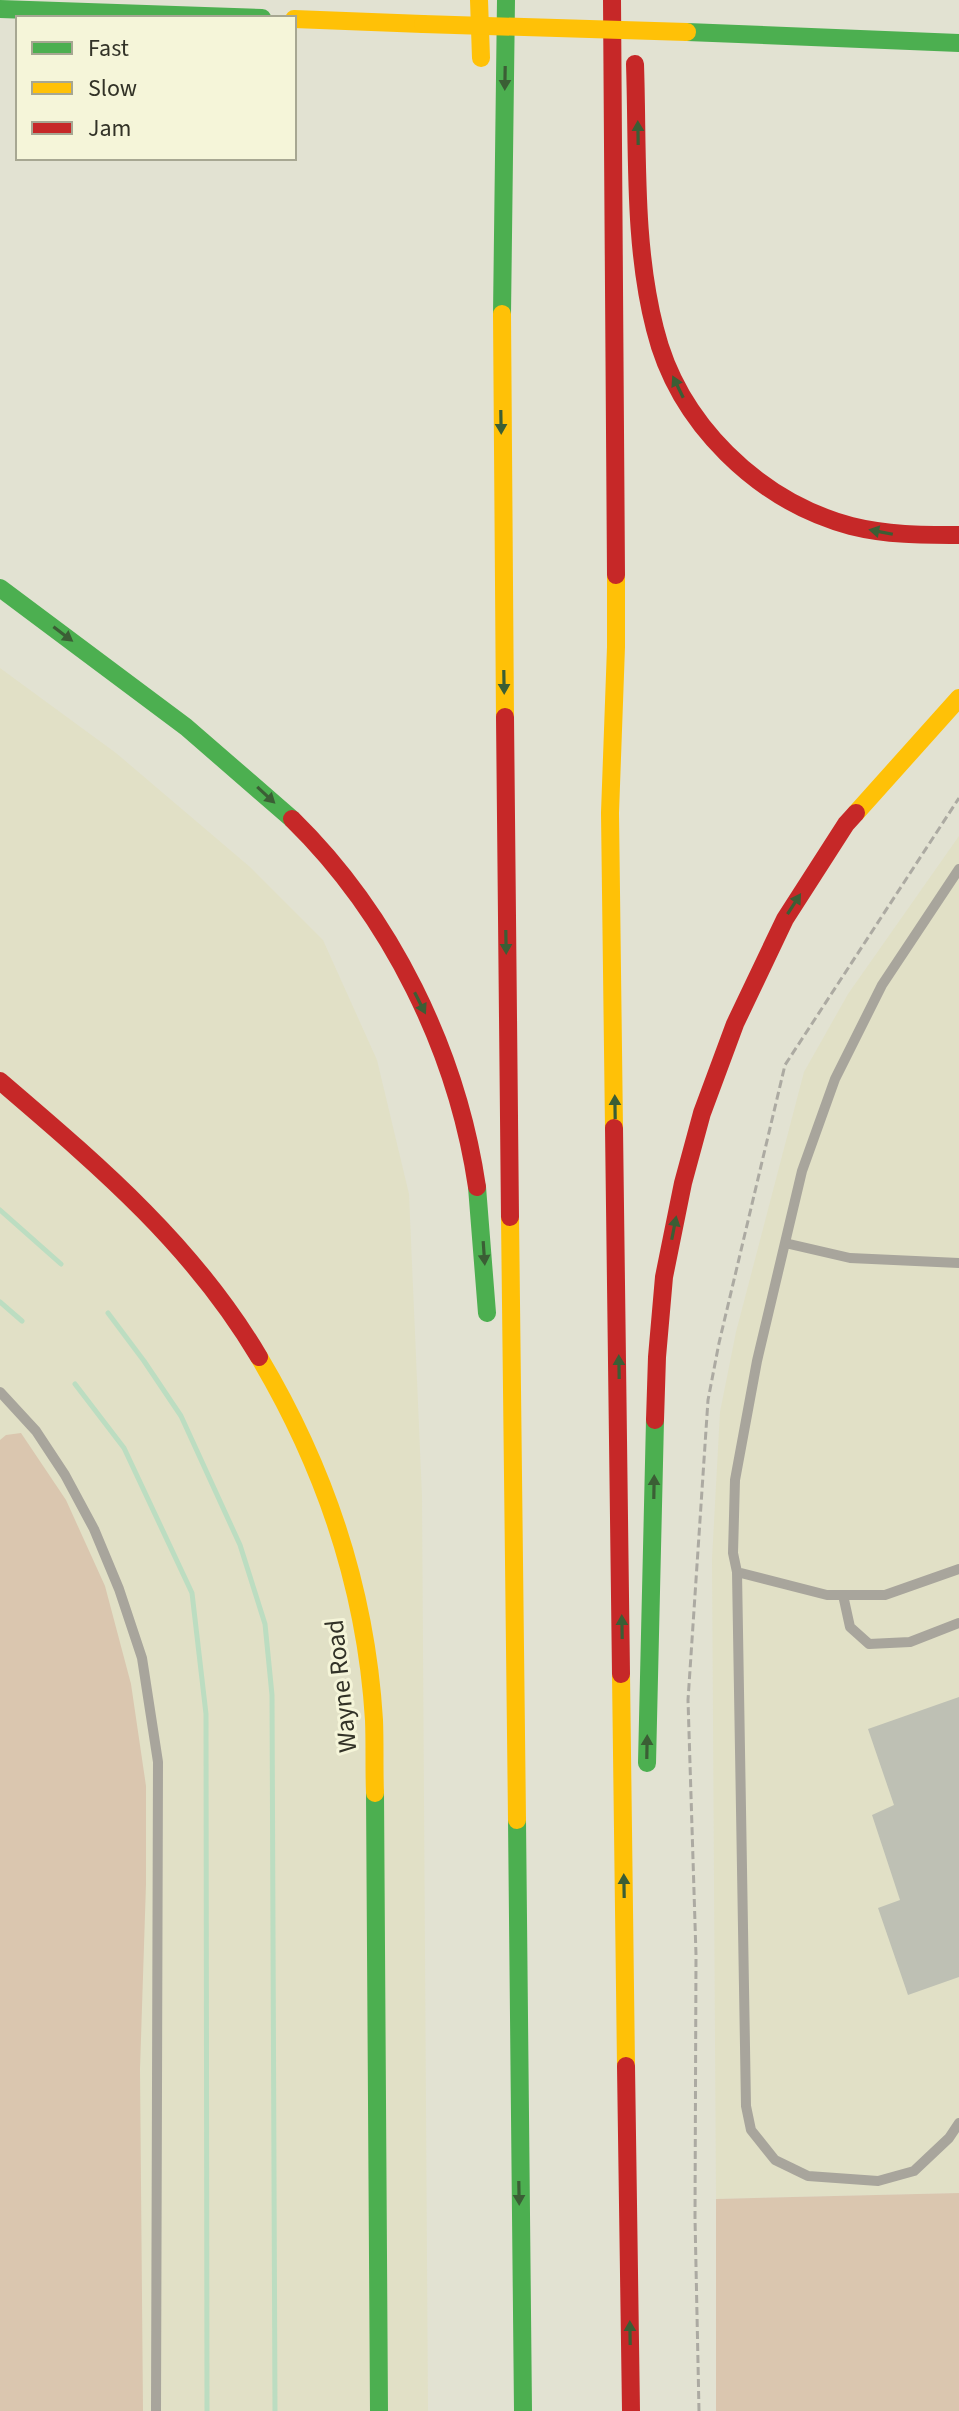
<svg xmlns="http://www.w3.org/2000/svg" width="959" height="2411" font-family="'Source Sans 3',sans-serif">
  <rect width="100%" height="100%" fill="#e2e2d2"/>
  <!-- built -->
  <path fill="#e1e0c6" d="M0,668L116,753L250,867L323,940L377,1060L409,1194L422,1496L428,2411H0Z
    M959,836V2193L716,2199L712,1559L720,1412L736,1332L804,1072L848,994Z"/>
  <!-- green -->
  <path fill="#dac6af" d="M21,1433L66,1500L105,1586L131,1684L146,1786V1884L140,2069L143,2411H0V1440L6,1435Z
    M959,2193V2411H716V2199Z"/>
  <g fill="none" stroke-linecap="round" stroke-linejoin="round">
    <!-- stream -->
    <path stroke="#bcddc1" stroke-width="5" d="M0,1210L61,1264
      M0,1302L22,1321
      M108,1313L144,1361L181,1416L240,1545L265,1624L272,1695L275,2411
      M75,1384L124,1448L192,1593L206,1714L207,2411"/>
  </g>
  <!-- building -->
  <path fill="#bec0b4" d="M959,1697V1977L908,1995L878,1908L900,1900L872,1815L894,1805L868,1729Z"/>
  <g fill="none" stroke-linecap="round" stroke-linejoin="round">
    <!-- path -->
    <path stroke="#acaaa2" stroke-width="3" stroke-dasharray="8 4" stroke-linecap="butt" d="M699,2411L695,2218L696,1955L688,1700L708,1400L719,1343L785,1065L959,798"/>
    <!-- lane -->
    <path stroke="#a8a59c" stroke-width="10" d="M959,869L882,985L835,1079L802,1171L757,1361L735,1480L733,1553L737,1572L746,2106L751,2130L775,2160L808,2176L878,2181L914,2171L949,2138L959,2123
      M785,1243L850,1258L959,1263
      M0,1392L36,1431L65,1475L94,1529L119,1589L142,1658L158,1762L156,2411
      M737,1572L827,1595H885L959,1569
      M843,1595L850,1627L869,1644L910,1642L959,1623"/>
    <!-- fast -->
    <path stroke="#4caf50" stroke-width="18" d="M0,9L262,18
      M687,32L959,43
      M502,314L506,0
      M0,588L186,727L292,819
      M477,1187L487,1313
      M647,1763L655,1420
      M375,1793L379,2411
      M517,1820L523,2411"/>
    <!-- slow -->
    <path stroke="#ffc107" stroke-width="18" d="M479,0L481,58
      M294,19L423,24
      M502,314L505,717
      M856,813L959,698
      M614,1128L610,813L616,647V575
      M510,1217L517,1820
      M259,1357C325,1468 366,1590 374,1720C375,1744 374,1769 375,1793
      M621,1674L626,2066"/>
    <!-- jam -->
    <path stroke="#c62828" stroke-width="18" d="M612,0L616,575
      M635,64C638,152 633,244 655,329C678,423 758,501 851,526C887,535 922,535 959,535
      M505,717L510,1217
      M292,819C391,916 457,1051 477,1187
      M0,1081C98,1165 192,1244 259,1357
      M614,1128L621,1674
      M655,1420L657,1357L664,1277L683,1183L702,1113L735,1024L785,919L846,824L856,813
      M626,2066L631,2411"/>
    <!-- slow-bridge -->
    <path stroke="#ffc107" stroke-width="18" d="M423,24L687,32"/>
  </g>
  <!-- one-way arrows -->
  <defs><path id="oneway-solid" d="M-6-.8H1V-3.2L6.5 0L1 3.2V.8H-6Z" transform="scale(2)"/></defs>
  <g fill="#3b5e35">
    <use href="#oneway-solid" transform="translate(505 78) rotate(91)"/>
    <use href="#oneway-solid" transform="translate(638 133) rotate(-91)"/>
    <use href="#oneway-solid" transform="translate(678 387) rotate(-116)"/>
    <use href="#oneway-solid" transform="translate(501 422) rotate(89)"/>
    <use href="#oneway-solid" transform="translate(881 532) rotate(-169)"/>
    <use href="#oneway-solid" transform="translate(63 634) rotate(37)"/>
    <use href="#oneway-solid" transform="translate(504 682) rotate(89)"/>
    <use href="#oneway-solid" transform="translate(266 795) rotate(43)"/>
    <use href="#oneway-solid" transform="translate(794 904) rotate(-57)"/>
    <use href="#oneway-solid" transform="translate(506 942) rotate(89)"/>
    <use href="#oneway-solid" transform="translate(420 1003) rotate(63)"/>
    <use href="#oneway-solid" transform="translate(615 1107) rotate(-91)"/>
    <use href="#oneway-solid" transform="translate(674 1228) rotate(-79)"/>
    <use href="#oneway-solid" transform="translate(484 1253) rotate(86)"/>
    <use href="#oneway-solid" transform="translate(619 1367) rotate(-91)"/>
    <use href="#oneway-solid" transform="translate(654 1487) rotate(-89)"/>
    <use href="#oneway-solid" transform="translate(622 1627) rotate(-91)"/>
    <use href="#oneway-solid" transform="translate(647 1747) rotate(-89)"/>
    <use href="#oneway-solid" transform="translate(624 1886) rotate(-91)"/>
    <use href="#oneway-solid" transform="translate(519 2193) rotate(89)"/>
    <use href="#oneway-solid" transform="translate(630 2333) rotate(-91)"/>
  </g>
  <g text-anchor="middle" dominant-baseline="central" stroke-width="6" stroke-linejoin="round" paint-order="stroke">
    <!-- street labels -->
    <g font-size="26" fill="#323227" stroke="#f5f5d9">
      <text transform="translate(341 1686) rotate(-96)">Wayne Road</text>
    </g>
  </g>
  <!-- legend -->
  <rect x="16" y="16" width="280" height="144" fill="#f5f5d9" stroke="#a7a792" stroke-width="2"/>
  <rect x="32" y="42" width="40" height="12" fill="#4caf50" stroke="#a7a792" stroke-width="2"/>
  <text x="88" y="56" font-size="24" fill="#323227">Fast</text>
  <rect x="32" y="82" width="40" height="12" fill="#ffc107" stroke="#a7a792" stroke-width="2"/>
  <text x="88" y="96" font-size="24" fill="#323227">Slow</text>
  <rect x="32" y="122" width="40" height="12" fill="#c62828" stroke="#a7a792" stroke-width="2"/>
  <text x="88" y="136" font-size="24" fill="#323227">Jam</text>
</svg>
